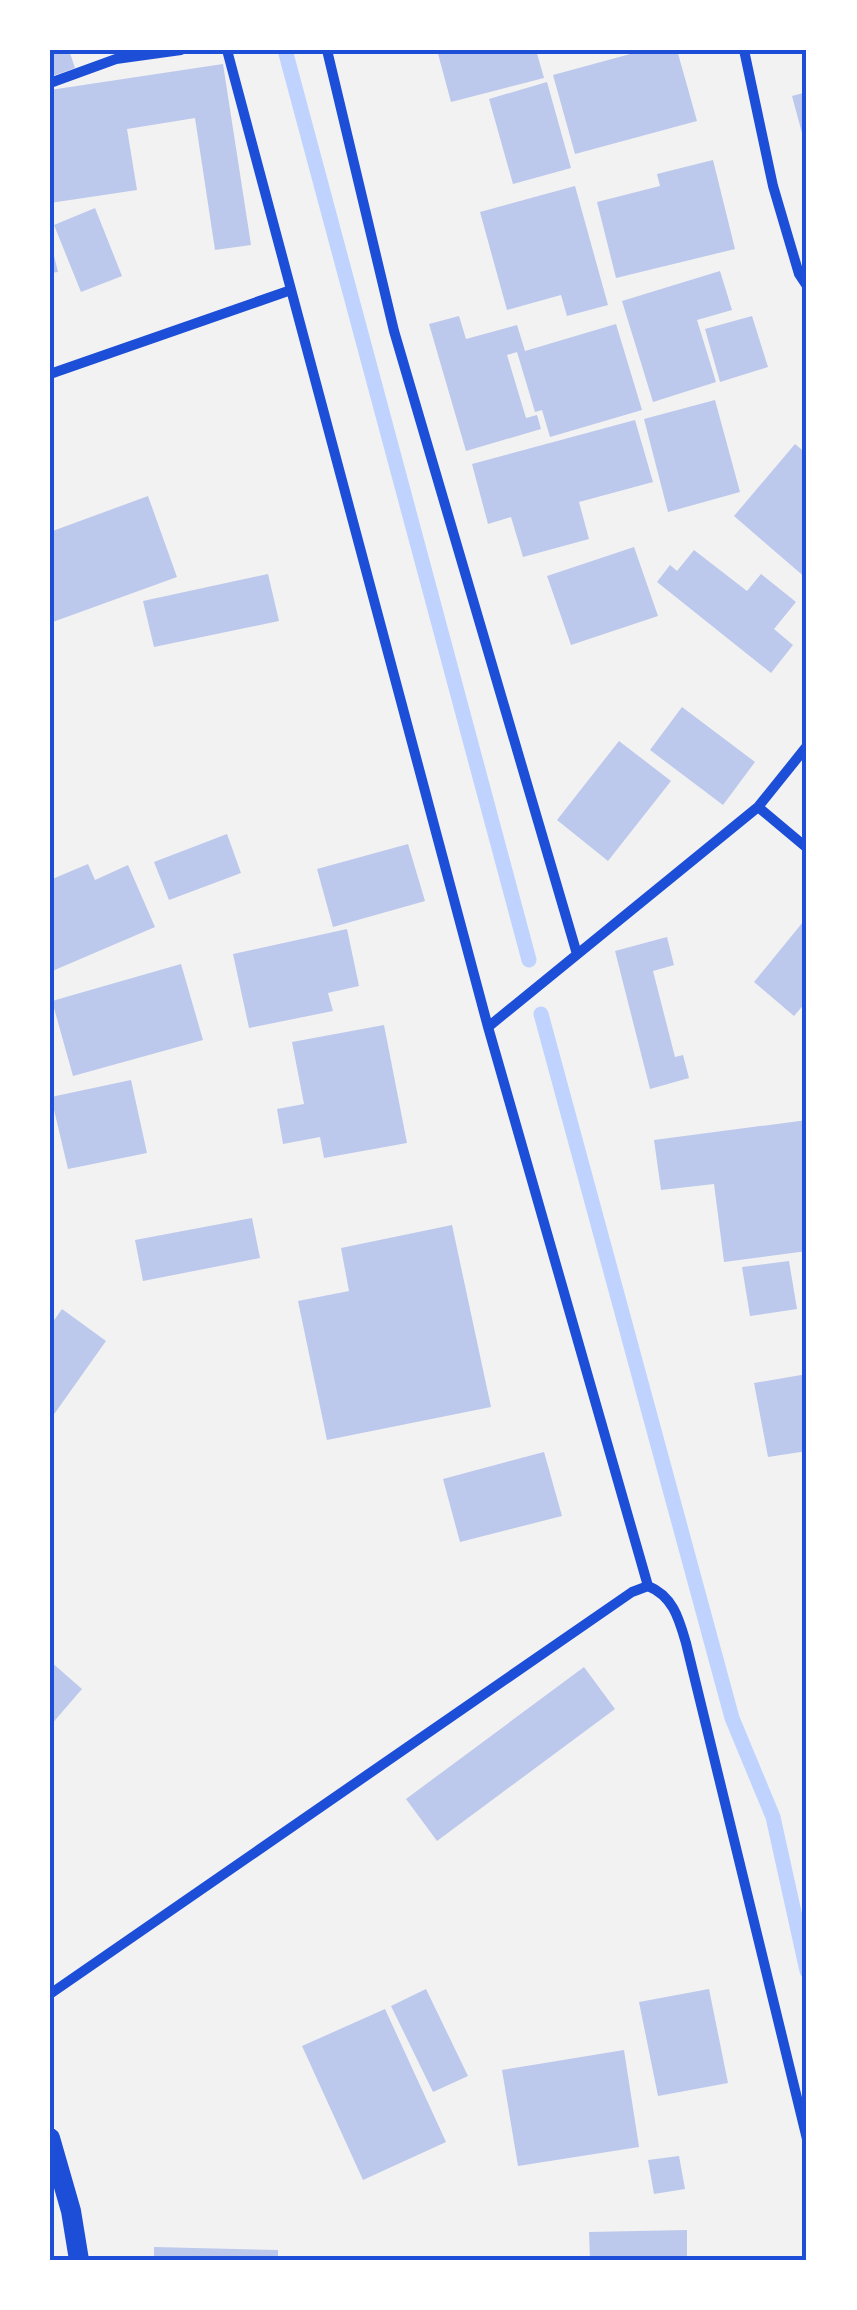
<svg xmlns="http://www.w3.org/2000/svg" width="857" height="2310" font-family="'Exo 2',sans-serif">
  <rect width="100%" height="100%" fill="#f2f2f2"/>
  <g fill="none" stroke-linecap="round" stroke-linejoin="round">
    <!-- stream -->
    <path stroke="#bfd3fe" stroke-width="15" d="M285,50L529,960
      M541,1014L732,1718L773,1817L807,1971"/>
  </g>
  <!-- building -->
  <path fill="#bdc9ec" d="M50,50H69L75,68L50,77Z
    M437,50H536L544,78L451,102Z
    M645,50H677L697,121L575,154L553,75Z
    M223,64L251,245L215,250L195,118L127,129L137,190L50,203V90Z
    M547,82L571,168L513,184L489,99Z
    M807,92V148H806L792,96Z
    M713,160L735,249L616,278L597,202L660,186L657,174Z
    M575,186L608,305L567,316L561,295L507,310L480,212Z
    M95,208L122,276L81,292L54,225Z
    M50,239L58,272L50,273Z
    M720,271L732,310L697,320L716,382L653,402L622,301Z
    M459,316L466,339L517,325L525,351L616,324L642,410L550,437L542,410L535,412L517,352L507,355L526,418L537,415L541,429L466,451L429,324Z
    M752,316L768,367L720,382L705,329Z
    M715,400L740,492L668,512L644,419Z
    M635,420L653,482L579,502L589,539L523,557L511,517L488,524L472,464Z
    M795,444L807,454V579L734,516Z
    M148,496L177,577L50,623V532Z
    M634,547L658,616L571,645L547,576Z
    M694,550L747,591L761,574L796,602L774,629L793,645L771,673L657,582L670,565L677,571Z
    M268,574L279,621L154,647L143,601Z
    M682,707L755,762L723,805L650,750Z
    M619,741L671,781L608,861L557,820Z
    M227,834L241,873L169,900L154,862Z
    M408,844L425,901L333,927L317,869Z
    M88,864L95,880L128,865L155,927L50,972V880Z
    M807,917V1001L794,1016L754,982Z
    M347,929L359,986L328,993L333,1011L249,1028L233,954Z
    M667,937L674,965L653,971L675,1057L683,1055L689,1078L650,1089L615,951Z
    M181,964L203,1040L73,1076L52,1001Z
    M384,1025L407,1143L324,1158L320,1137L283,1144L277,1109L304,1104L292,1042Z
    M131,1080L147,1153L68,1169L51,1097Z
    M807,1120V1251L724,1262L714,1184L661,1190L654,1140Z
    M252,1218L260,1258L143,1281L135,1240Z
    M452,1225L491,1407L327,1440L298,1301L349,1291L341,1248Z
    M789,1261L797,1309L750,1316L742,1267Z
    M62,1309L106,1341L50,1420V1326Z
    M807,1374V1451L768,1457L754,1383Z
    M544,1452L562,1516L460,1542L443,1479Z
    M50,1661L82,1689L50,1726Z
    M584,1667L615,1709L437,1841L406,1799Z
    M426,1989L468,2076L433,2092L391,2006Z
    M709,1989L728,2083L658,2096L639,2002Z
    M385,2009L446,2142L363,2180L302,2046Z
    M624,2050L639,2147L518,2166L502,2070Z
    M679,2156L685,2189L654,2194L648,2160Z
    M687,2230V2260H590L589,2232Z
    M154,2247L278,2250V2260H154Z"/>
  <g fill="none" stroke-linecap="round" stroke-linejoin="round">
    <!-- minor -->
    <path stroke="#1d4ed8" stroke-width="10" d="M227,50L488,1027L648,1586
      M327,50L394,331L577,954
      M744,50L773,186L799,274L807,286
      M50,83L116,59L181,50
      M50,374L291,290
      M758,807L807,848
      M488,1027L758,807L807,746
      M50,1994L632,1592L648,1586C673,1596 679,1619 686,1643L807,2139"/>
    <!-- secondary -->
    <path stroke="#1d4ed8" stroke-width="20" d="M50,2138L71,2211L79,2260"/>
  </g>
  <!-- border -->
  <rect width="857" height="2310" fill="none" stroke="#ffffff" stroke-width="105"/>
  <rect x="52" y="52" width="752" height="2206" fill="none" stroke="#1d4ed8" stroke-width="4"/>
</svg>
